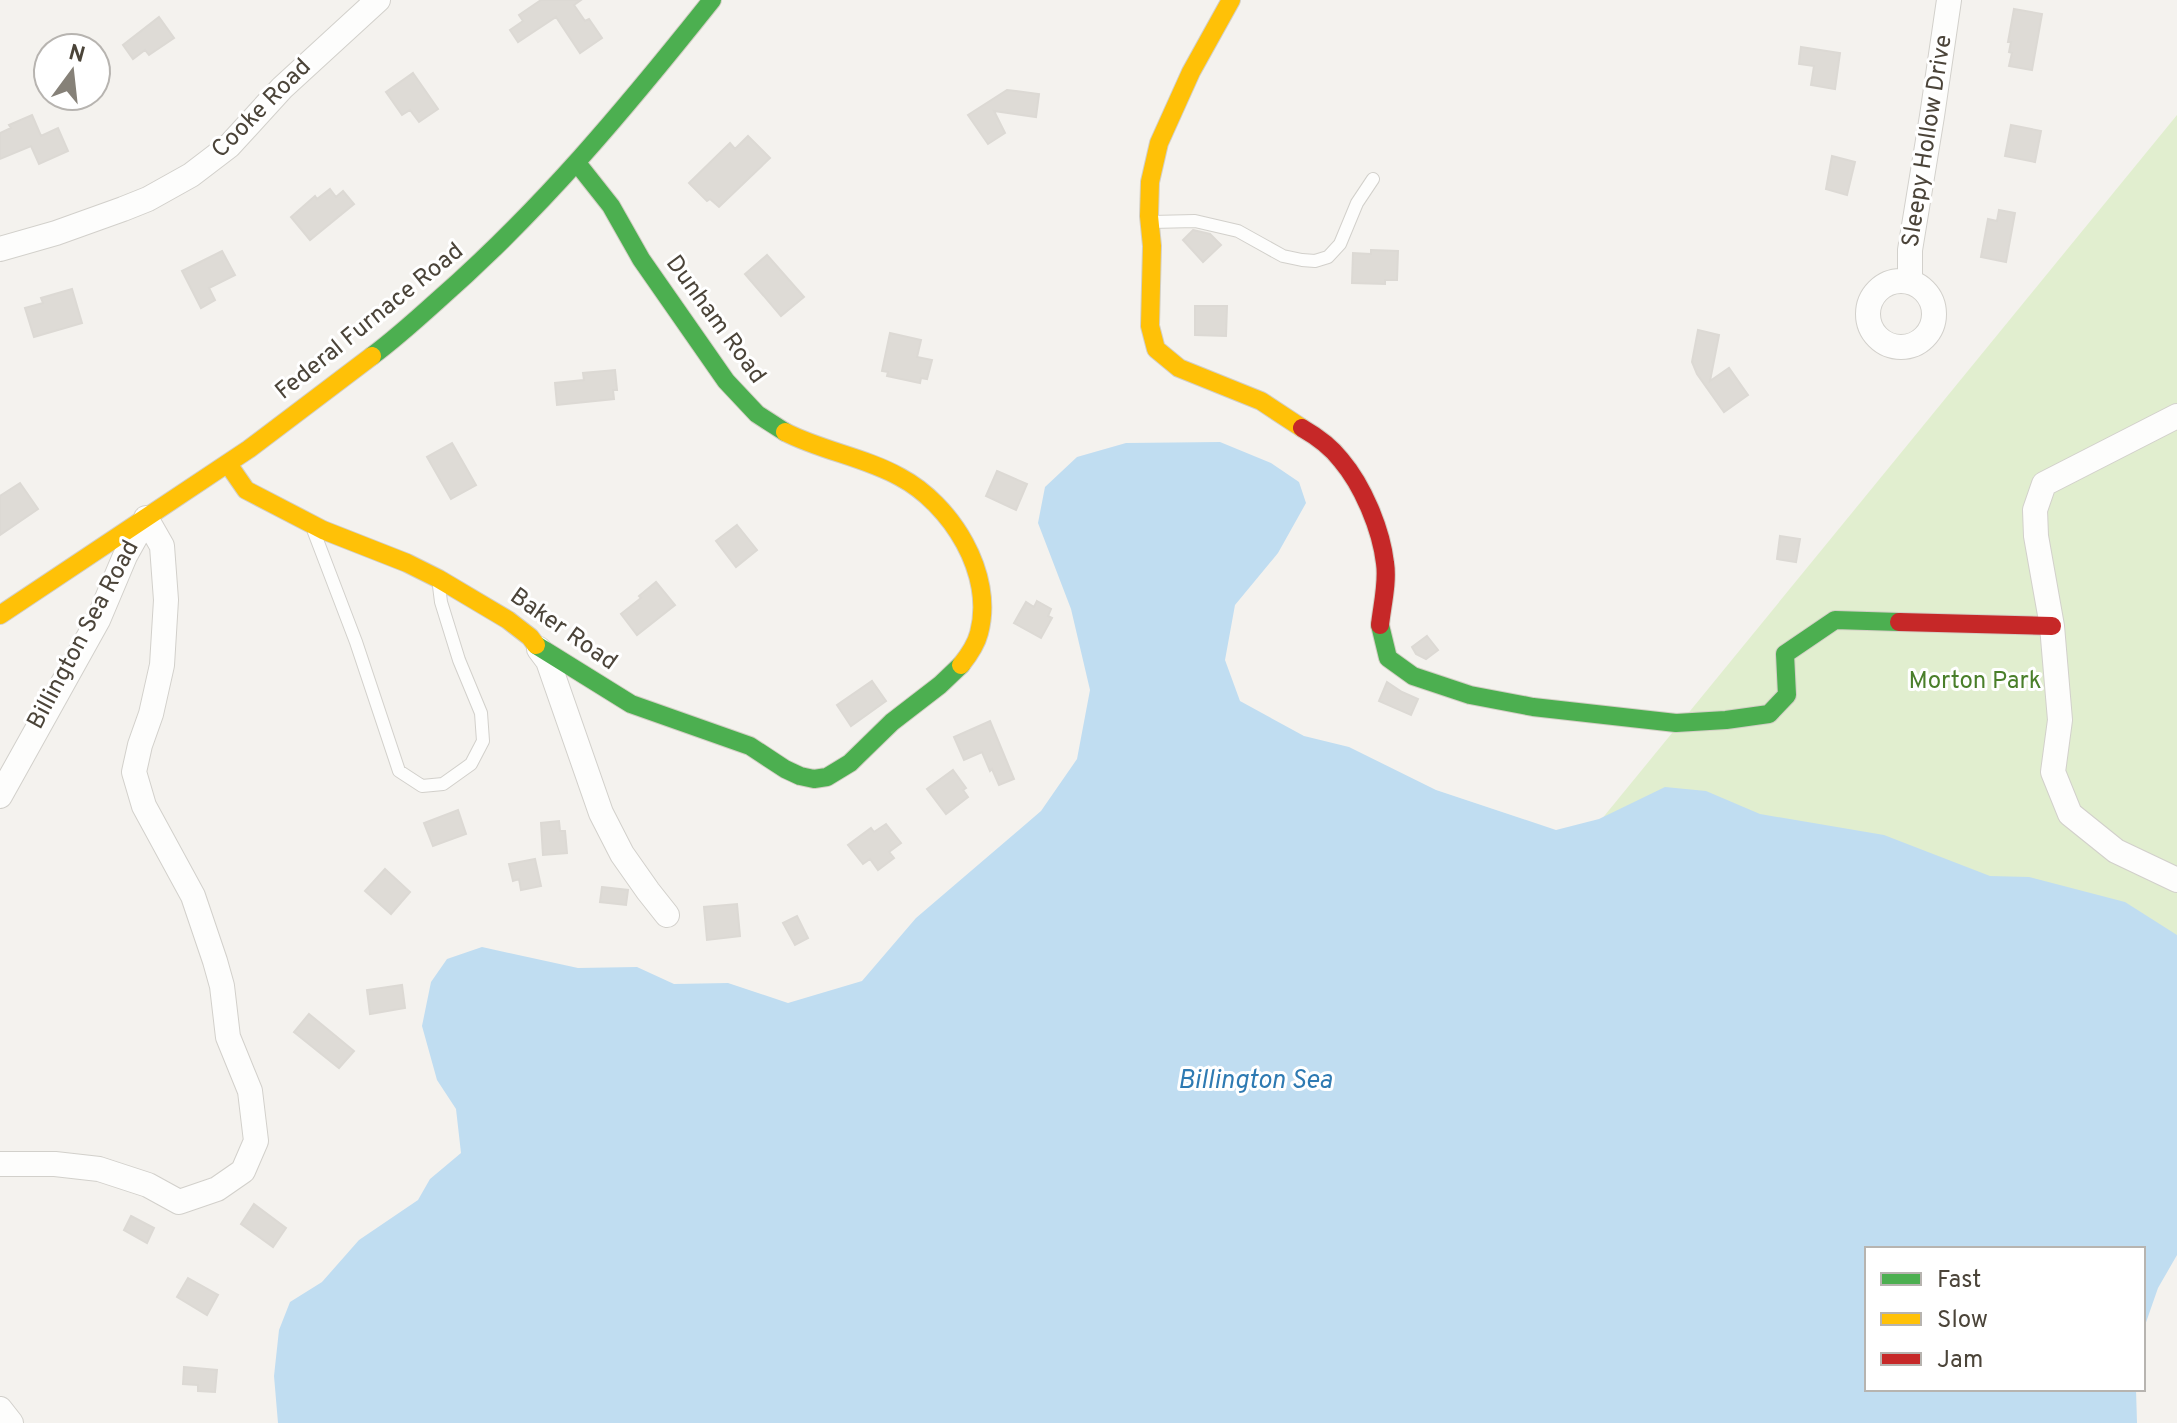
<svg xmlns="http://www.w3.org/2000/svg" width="2177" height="1423" font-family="Overpass,sans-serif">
  <rect width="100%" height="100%" fill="#f4f2ee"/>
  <!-- green -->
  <path fill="#e1eecf" d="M2177,115V972L1583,842Z"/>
  <!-- water -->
  <path fill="#c0ddf1" d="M1220,442L1271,463L1299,482L1306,503L1278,553L1235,605L1225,660L1240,701L1304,736L1349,747L1436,790L1556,830L1599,819L1665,787L1706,791L1760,814L1884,835L1990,876L2029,877L2125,902L2177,935V1255L2158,1288L2143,1331V1249H1867V1389H2136L2137,1423H278L274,1376L279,1330L290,1302L322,1282L359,1240L418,1200L430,1179L461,1153L456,1109L437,1080L422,1026L431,982L447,959L482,947L578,968L637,967L674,984L728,983L788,1003L862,981L916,918L1041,811L1077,759L1090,690L1071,609L1038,523L1045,487L1077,457L1126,443Z"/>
  <!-- building -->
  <path fill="#dedbd6" stroke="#dcd9d4" stroke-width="2" d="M541,0H581L574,5L585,21L589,19L602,38L580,53L556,17L518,42L510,30L523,21L519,15Z
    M2014,9L2042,14L2032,70L2009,66L2012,53L2009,52L2011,42H2008Z
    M159,17L174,38L149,55L145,50L133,59L123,45Z
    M1801,47L1840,53L1835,89L1811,85L1814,66L1799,64Z
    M413,73L438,109L419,122L410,110L402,115L386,92Z
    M1007,90L1039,94L1036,117L994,111L1005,133L988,144L968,115Z
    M32,115L41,136L58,128L68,151L39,164L31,146L0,159V133L11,128L9,125Z
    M2011,125L2041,131L2035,162L2005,156Z
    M748,136L770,158L719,207L710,199L707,201L689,183L730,143L735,149Z
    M1832,156L1855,162L1847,195L1826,189Z
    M330,189L336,197L343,191L354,204L310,240L291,217L315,196L317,199Z
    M1999,210L2015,213L2006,262L1981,257L1988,219L1997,221Z
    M1193,230L1210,234L1221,245L1203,262L1183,240Z
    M1371,250L1398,251L1397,280H1385V284L1352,283L1353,253L1371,254Z
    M222,251L235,275L209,288L215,300L201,308L182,271Z
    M767,255L804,297L781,316L745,274Z
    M72,289L82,323L34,337L25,308L43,303L41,298Z
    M1195,306H1227L1226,336L1195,335Z
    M1698,330L1719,335L1710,381L1729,368L1748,395L1724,412L1697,374L1692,362Z
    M890,333L921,340L917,357L932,360L927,379L921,378L920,383L887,376L888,372L882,371Z
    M615,370L617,390H613L614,399L557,405L555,383L584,380L583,373Z
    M452,443L476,485L451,499L427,457Z
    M997,471L1027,484L1016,510L986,496Z
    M20,483L38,509L0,535V496Z
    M737,525L757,550L736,567L716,541Z
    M1780,536L1800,539L1796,562L1777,559Z
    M656,582L675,605L637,635L621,614L641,598L639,596Z
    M1037,601L1051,609L1048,616L1052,618L1041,638L1014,623L1026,602L1034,607Z
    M1427,636L1438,650L1426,659L1416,654L1412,647Z
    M872,681L886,701L851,726L837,705Z
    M1387,682L1402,692L1418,699L1411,715L1379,701Z
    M990,721L1014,779L999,785L992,769L990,771L982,752L964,760L954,737Z
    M953,770L966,788L963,790L968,797L946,814L927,789Z
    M458,810L466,834L433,846L424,823Z
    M559,821L560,831H565L567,853L543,855L541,823Z
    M886,824L901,843L889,852L894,858L878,870L870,859L863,864L848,845L871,828L874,832Z
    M535,859L541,886L521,890L519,879L513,881L509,864Z
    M385,869L410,892L391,914L365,891Z
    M602,887L628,890L626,905L600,902Z
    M737,904L740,936L707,940L704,907Z
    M797,916L808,938L795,945L783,923Z
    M402,985L405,1008L370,1014L367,990Z
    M309,1014L354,1051L339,1068L294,1032Z
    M254,1204L286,1228L273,1247L241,1224Z
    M131,1216L154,1228L147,1243L124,1230Z
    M188,1278L218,1295L207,1315L177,1297Z
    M184,1367L217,1370L215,1392L198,1391V1385L183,1384Z"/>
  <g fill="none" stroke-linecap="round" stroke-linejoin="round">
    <!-- lane casing -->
    <g stroke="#d2d0cb" stroke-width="14">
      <path id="lane" d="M1152,222L1195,221L1238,231L1283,256L1302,260L1315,261L1328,257L1340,244L1357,203L1373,179
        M314,532L356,642L399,771L422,786L443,784L471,764L483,741L481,713L459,660L441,602L439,586"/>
    </g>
    <!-- street casing -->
    <g stroke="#d2d0cb" stroke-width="26">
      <path id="street" d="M0,249L56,233L123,209L148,199L191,175L229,146L282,88L378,0
        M1868 314a33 33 0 1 1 66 0a33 33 0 1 1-66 0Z
        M1910,282V250L1932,116L1949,0
        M2177,416L2044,484L2035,510L2036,536L2052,626L2060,720L2053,772L2070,814L2116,851L2177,880
        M539,649L548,661L601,813L622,854L648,891L667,915
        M0,796L98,620L125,556L144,522
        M0,1164H55L99,1169L148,1185L179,1202L217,1189L243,1171L256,1141L250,1091L228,1037L222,986L215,961L193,896L144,806L134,772L140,745L151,714L162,665L166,600L162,546L146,518
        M0,1409L11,1423"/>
    </g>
    <!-- fast casing -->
    <g stroke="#d3cfc5" stroke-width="20">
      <path id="fast" d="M577,163L611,206L641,259L726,381L757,414L785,432
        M372,356C395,339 416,320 437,301C541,210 626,108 712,0
        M1380,625L1388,658L1413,676L1470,695L1533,707L1676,723L1726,720L1769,714L1787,695L1785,654L1835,620L1899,622
        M536,645L631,704L750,746L785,769L800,776L814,779L827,777L850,763L892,722L940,685L961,665"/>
    </g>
    <!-- slow casing -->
    <g stroke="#d3cfc5" stroke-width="20">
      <path id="slow" d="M1231,0L1191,72L1159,143L1150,182L1149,216L1152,246L1150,326L1156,349L1179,368L1261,401L1302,428
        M785,432C822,451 864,457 900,477C951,504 995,574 979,633C976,645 969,655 961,665
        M228,464L246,490L323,530L407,563L439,579L508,620L530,637L536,645
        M0,615L249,449L372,356"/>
    </g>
    <!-- jam casing -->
    <g stroke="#d3cfc5" stroke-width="20">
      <path id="jam" d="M1302,428C1316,436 1331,447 1341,460C1363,486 1381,529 1385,563C1388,582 1382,606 1380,625
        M1899,622L2052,626"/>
    </g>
    <!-- lane -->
    <use href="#lane" stroke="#fdfdfc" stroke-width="12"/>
    <!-- street -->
    <use href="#street" stroke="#fdfdfc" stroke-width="24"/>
    <!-- fast -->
    <use href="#fast" stroke="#4caf50" stroke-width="18"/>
    <!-- slow -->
    <use href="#slow" stroke="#ffc107" stroke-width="18"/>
    <!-- jam -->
    <use href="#jam" stroke="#c62828" stroke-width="18"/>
  </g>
  <g text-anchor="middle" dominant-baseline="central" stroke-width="6" stroke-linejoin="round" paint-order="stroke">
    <!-- street labels -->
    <g font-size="24" fill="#4b4439" stroke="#fff">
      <text transform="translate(262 109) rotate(-45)">Cooke Road</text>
      <text transform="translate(1928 141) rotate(-81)">Sleepy Hollow Drive</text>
      <text transform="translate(715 320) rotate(54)">Dunham Road</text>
      <text transform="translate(370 322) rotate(-39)">Federal Furnace Road</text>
      <text transform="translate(563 630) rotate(35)">Baker Road</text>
      <text transform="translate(84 635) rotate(-62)">Billington Sea Road</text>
    </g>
    <!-- park labels -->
    <g font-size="24" fill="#4a7f2a" stroke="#fff">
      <text x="1975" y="682">Morton Park</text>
    </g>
    <!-- water labels -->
    <g font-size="26" font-style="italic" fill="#2e7ab2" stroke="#fff">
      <text x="1255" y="1081">Billington Sea</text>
    </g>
  </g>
  <!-- legend -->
  <rect x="1865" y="1247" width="280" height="144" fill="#ffffff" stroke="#b7b4b0" stroke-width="2"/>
  <rect x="1881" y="1273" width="40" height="12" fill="#4caf50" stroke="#b7b4b0" stroke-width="2"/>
  <text x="1937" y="1287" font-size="24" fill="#4b4439">Fast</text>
  <rect x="1881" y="1313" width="40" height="12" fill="#ffc107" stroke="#b7b4b0" stroke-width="2"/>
  <text x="1937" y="1327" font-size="24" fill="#4b4439">Slow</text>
  <rect x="1881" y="1353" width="40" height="12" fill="#c62828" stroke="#b7b4b0" stroke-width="2"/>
  <text x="1937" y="1367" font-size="24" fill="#4b4439">Jam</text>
  <!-- north arrow -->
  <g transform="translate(72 72) rotate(15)"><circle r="38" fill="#ffffff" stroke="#b7b4b0" stroke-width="2"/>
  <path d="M0-6L14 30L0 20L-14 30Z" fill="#868178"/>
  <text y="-12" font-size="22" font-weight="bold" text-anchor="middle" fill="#4b4439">N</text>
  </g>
</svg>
